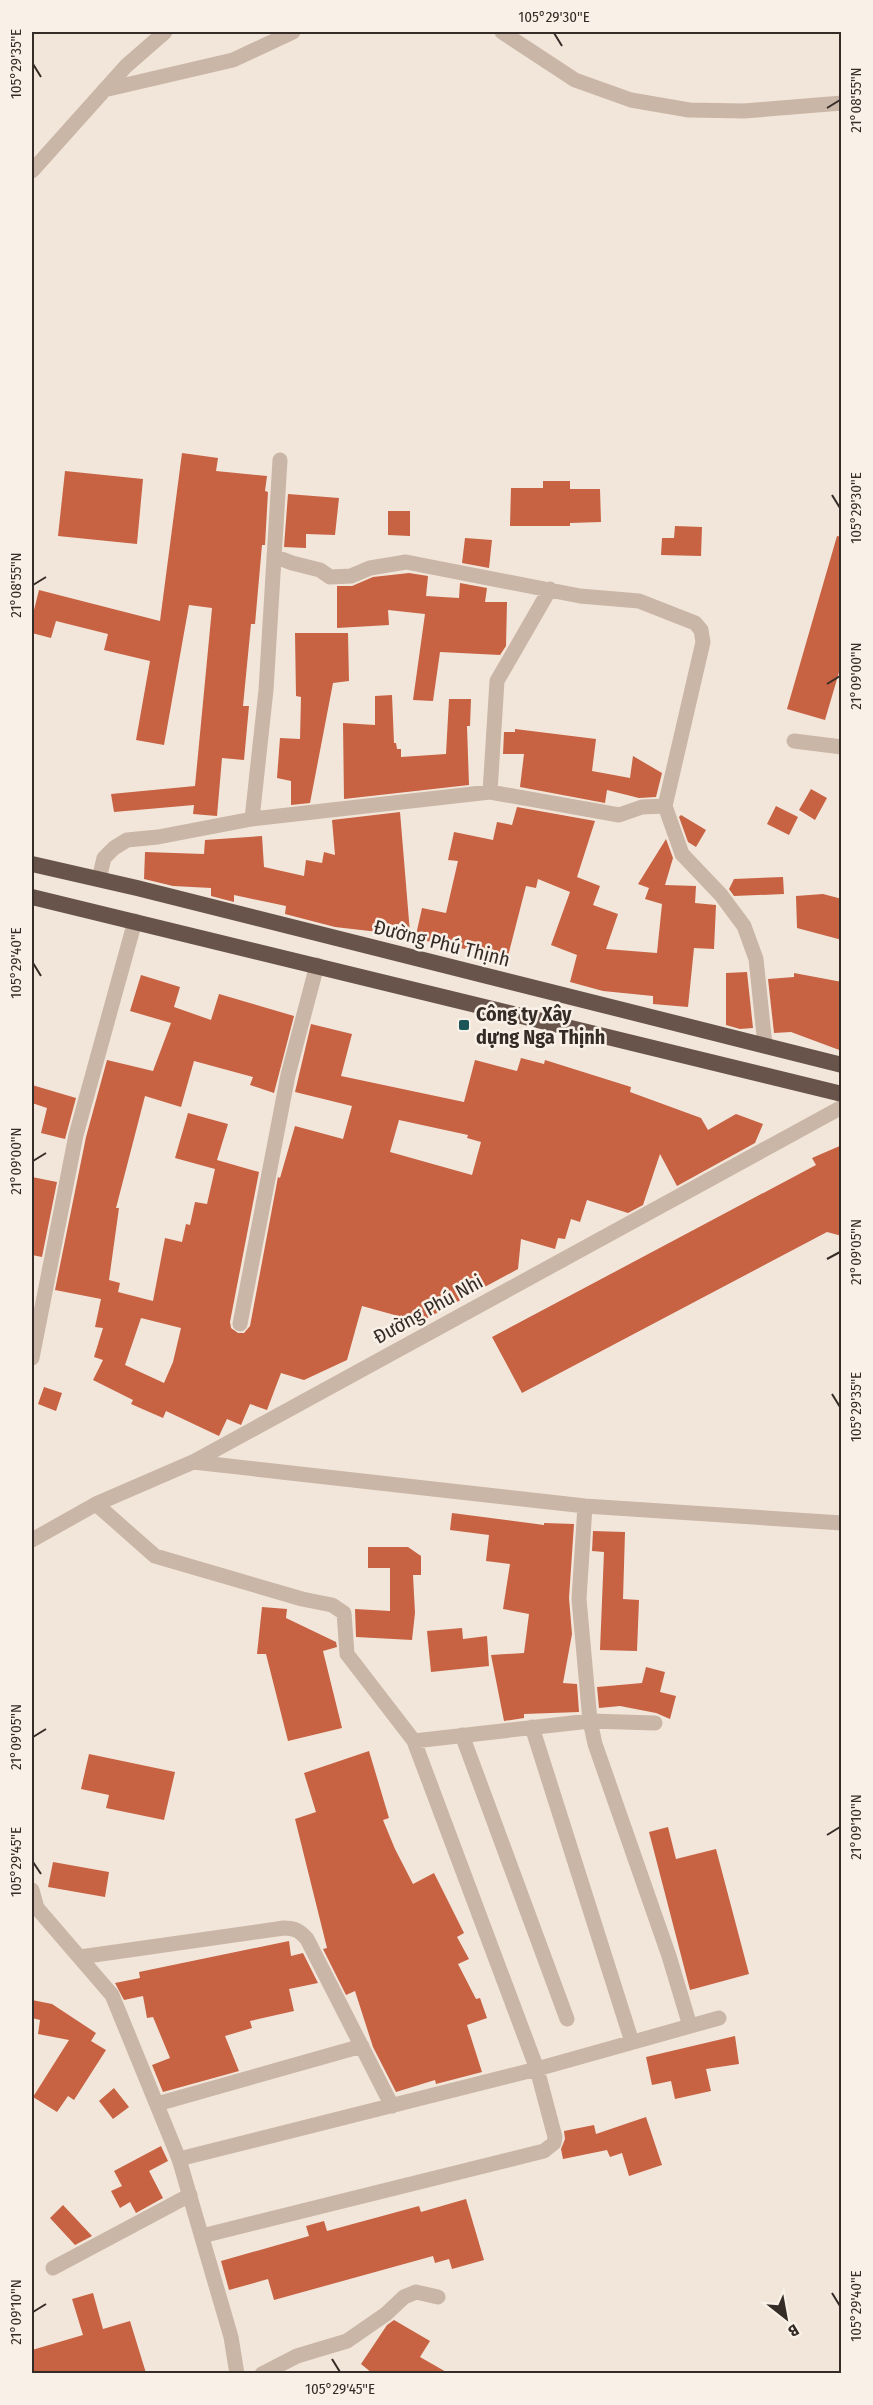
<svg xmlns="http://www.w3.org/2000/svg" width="873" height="2405" font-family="'Fira Sans Condensed',sans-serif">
  <rect width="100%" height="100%" fill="#f2e6da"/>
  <!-- building -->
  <path fill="#c76243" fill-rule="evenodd" d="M182,453L218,458L216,471L267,476L265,491L268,492L265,545H262L255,624H251L243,706H249L244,760L222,758L217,816L193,814L194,805L114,812L111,794L195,786L212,608L189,605L164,745L136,740L150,661L104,650L108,634L56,621L51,638L32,633V618L39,590L160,621Z
    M65,471L143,479L137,544L58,536Z
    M543,481H570V489H600L601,522L570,523V526H510L511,488H543Z
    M288,494L339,498L335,535L306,534V548L284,547Z
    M388,511H410V536L388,535Z
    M675,526L702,527L701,556L661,555L662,538H674Z
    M837,536L842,537V662L825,720L787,709Z
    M465,538L492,540L489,568L462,563Z
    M409,573L428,576L426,596L459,598L460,583L487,588L485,602H507L506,646L500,655L440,652L433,701L413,700L425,614L388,610L389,625L337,628V586H352L373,577Z
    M295,633H348L349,681L333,683L310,803L291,805V781L277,778L280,738L300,739L301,697L296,696Z
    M392,695L394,743H396L397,749H401V757L446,754L449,699H471L470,726H467L469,785L344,799L343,723L375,725V696Z
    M515,729L596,739L592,771L630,778L633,756L662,773L656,797L639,798L607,790L605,803L520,787L524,754H503L504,732H515Z
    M811,789L827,798L815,820L799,810Z
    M776,806L798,817L789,835L767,824Z
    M517,807L595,821L577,877L600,886L593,905L618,914L606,949L657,953L662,904L645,899L649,888L638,884L666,839L673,858L665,885L696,886L695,903L716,905L714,949L694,948L688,1007L653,1004V996L603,991L570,982L577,955L551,945L570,892L538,879L536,888L526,886L508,956L466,947L465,949L422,940L423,936L416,935L422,908L446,913L458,861L448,860L454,832L493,840L497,822L512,825Z
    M400,812L410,933L387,927V933L335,927L285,914L286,906L234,895V902L211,896V888L173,886L144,879L145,852L204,854L205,840L262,836L264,867L304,876L306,860L322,863L324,852L335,855L332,820Z
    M681,815L706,830L696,847L688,842L679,817Z
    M783,877L784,894L734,896L729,889L734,879Z
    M823,894L842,899V940L797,928L796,896Z
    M747,972L753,1028L740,1029L726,1025V973Z
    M794,973L842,982V1051L791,1032L774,1033L768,979L794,977Z
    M141,975L180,987L174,1007L211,1020L219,994L294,1016L274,1093L250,1085L253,1077L194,1061L181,1107L145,1096L116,1208H119L109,1280L120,1283L118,1292L153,1301L165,1238L182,1242L186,1224L190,1225L195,1202L207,1204L215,1169L175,1158L188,1113L228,1124L217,1160L259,1172L230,1322L231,1328L238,1333H244L250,1326L278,1177L280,1178L295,1126L343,1139L352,1106L295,1092L311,1024L352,1034L341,1076L464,1102L475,1060L517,1071L521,1058L544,1064L545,1060L631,1087L630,1092L701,1118L708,1130L736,1114L763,1124L755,1143L677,1186L660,1154L643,1205L628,1213L587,1200L580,1222L571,1219L565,1239L558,1238L555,1249L521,1239L518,1269L420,1322L362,1306L347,1360L304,1380L281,1373L267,1410L250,1404L241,1425L227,1419L219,1436L166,1411L163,1418L131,1404L133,1400L93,1380L103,1360L94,1357L103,1328L95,1327L101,1299L55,1290L86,1137L107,1060L153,1071L171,1023L130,1011ZM399,1120L468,1135L467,1138L481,1142L472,1175L390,1152ZM141,1318L181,1328L173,1362L164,1383L125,1365Z
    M32,1085L76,1098L65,1139L41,1133L47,1108L32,1103Z
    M842,1145V1236L827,1232L522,1393L492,1337L816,1165L812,1158Z
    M32,1177L57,1182L42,1257L32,1255Z
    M44,1387L62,1393L56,1411L38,1404Z
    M452,1513L544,1525V1523L574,1524L569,1598L572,1634L563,1683L577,1684L579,1712L524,1714V1718L504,1721L491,1655L524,1653L529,1614L503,1609L510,1564L486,1561L489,1535L450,1530Z
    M593,1531L625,1532L623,1599L639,1600L637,1651L600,1650L604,1552L592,1551Z
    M368,1547H408L421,1556V1575H413L415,1613L412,1640L356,1637L355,1609L390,1611V1568H368Z
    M262,1607L287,1609L286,1618L336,1642L337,1647L323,1651L342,1728L288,1741L266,1654H257Z
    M462,1628L463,1639L487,1636L489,1666L431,1672L427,1631Z
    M646,1667L665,1672L660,1692L676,1696L670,1719L656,1713L620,1706L599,1708L597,1687L642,1683Z
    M369,1751L389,1818L383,1820L395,1849L413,1884L434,1873L464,1933L457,1937L469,1959L458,1964L476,1999L480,1998L487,2018L467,2025L482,2072L436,2084L435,2080L396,2092L373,2047L355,1991L346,1995L323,1949L327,1948L295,1819L316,1812L304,1773Z
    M89,1754L175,1772L164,1820L106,1808L109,1795L81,1789Z
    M668,1827L676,1859L716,1849L749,1974L690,1990L649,1832Z
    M53,1862L109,1872L105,1897L48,1887Z
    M289,1941L291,1956L303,1953L318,1983L289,1989L294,2011L250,2021L252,2028L225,2036L239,2071L163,2092L152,2065L170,2058L153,2017L147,2018L143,1996L124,2000L115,1983L140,1978L139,1972Z
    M32,2000L52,2004L96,2033L91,2041L106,2050L74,2100L68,2096L57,2112L33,2097L69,2040L38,2034L40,2020L32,2018Z
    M735,2036L739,2064L706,2069L711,2091L675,2099L671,2081L652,2085L646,2057Z
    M114,2088L129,2107L113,2119L99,2101Z
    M646,2117L662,2165L629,2176L622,2153L610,2157L607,2150L563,2159L561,2149L565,2139L564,2131L594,2125L596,2134Z
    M161,2146L168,2161L149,2171L163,2198L136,2213L130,2202L120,2208L111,2191L122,2186L114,2171Z
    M466,2199L484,2260L452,2269L449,2259L435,2263L433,2256L274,2300L268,2279L229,2290L221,2261L309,2236L306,2226L324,2221L327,2231L419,2206L421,2212Z
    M63,2205L92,2236L75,2245L50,2218Z
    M93,2293L103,2329L130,2321L146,2373H32V2350L83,2335L72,2299Z
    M394,2320L430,2341L420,2357L448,2373H372L361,2364L387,2325Z"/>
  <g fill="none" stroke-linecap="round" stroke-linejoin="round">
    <!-- minor -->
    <path stroke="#cab6a6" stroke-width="15" d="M502,32L575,80L631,100L689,110L744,111L842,103
      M104,90L233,60L293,32
      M32,171L126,66L165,32
      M274,556L292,563L320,570L330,577L351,576L370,568L406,562L580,596L639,601L695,623L701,630L703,642L665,806
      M794,741L842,747
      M490,792L497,681L550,589
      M252,819L266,690L280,460
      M99,879L104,858L114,848L127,840L158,837L252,819L490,792L619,815L642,807L665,806L682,854L721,895L744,926L756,959L765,1045
      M240,1324L288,1075L317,965
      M193,1462L585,1506L842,1523
      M96,1504L155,1556L302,1599L332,1605L344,1613L347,1654L414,1741L537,2069L179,2159
      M585,1506L579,1599L590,1721L595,1744L669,1956L690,2026
      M532,1727L632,2042
      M462,1735L567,2019
      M414,1741L590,1721L655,1723
      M80,1957L284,1928C295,1928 300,1931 307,1939L392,2106
      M157,2104L362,2046
      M202,2236L544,2151L554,2143L555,2137L537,2069L719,2018
      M53,2268L190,2195
      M262,2374L297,2356L347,2341L386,2314L404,2297L416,2292L438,2297"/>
    <!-- tertiary -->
    <path stroke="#cab6a6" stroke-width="15" d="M32,1358L76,1135L135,921
      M32,1540L96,1504L193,1462L842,1107
      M32,1890L37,1908L112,1995L179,2159L231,2337L237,2374"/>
    <!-- trunk -->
    <path stroke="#68544b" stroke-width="16" d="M32,864L137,888L842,1065
      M32,897L842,1094"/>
  </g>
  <!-- ticks -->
  <path fill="none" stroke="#362c27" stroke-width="2" d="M554,33L562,46M33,64L41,77M827,108L840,100M832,495L840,508M33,585L46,577M827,684L840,676M33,963L41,976M33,1161L46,1153M827,1259L840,1252M832,1394L840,1407M33,1737L46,1729M827,1835L840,1827M33,1862L41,1874M832,2293L840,2306M33,2312L46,2304M332,2359L340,2372"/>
  <!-- markers -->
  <rect fill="#1c5558" stroke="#f9f1e7" stroke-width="2" x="458" y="1019" width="12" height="12" rx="3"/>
  <g text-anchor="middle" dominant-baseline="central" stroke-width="5" stroke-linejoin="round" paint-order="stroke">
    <!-- street labels -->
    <g font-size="20" fill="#362c27" stroke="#f9f1e7">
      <text transform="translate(442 943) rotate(14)">Đường Phú Thịnh</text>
      <text transform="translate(428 1309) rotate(-29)">Đường Phú Nhi</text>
    </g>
    <!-- poi labels -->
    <g font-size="20" font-weight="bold" fill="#362c27" stroke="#f9f1e7" text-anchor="start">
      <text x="476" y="1014">Công ty Xây<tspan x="476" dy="23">dựng Nga Thịnh</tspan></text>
    </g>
  </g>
  <!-- border -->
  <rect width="873" height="2405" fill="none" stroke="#f9f1e7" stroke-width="66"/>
  <!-- north arrow -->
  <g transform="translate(786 2318) rotate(149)" stroke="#f9f1e7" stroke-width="4.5" paint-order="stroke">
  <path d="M0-4.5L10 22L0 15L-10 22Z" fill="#362c27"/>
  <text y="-9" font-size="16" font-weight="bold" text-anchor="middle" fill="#362c27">B</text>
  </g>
  <rect x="33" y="33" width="807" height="2339" fill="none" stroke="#362c27" stroke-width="2"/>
  <g font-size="15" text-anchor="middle" fill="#362c27">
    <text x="554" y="22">105°29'30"E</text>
    <text transform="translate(16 64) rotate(-90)" y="5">105°29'35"E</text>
    <text transform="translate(856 100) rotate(-90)" y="5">21°08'55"N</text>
    <text transform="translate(856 508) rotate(-90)" y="5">105°29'30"E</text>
    <text transform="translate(16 585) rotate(-90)" y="5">21°08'55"N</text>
    <text transform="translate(856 676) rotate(-90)" y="5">21°09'00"N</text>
    <text transform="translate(16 963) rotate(-90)" y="5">105°29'40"E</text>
    <text transform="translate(16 1161) rotate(-90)" y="5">21°09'00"N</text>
    <text transform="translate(856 1252) rotate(-90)" y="5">21°09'05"N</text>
    <text transform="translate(856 1407) rotate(-90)" y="5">105°29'35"E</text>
    <text transform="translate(16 1737) rotate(-90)" y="5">21°09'05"N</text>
    <text transform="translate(856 1827) rotate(-90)" y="5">21°09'10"N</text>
    <text transform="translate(16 1862) rotate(-90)" y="5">105°29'45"E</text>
    <text transform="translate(856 2306) rotate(-90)" y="5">105°29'40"E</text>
    <text transform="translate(16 2312) rotate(-90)" y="5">21°09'10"N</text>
    <text x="340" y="2394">105°29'45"E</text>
  </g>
</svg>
